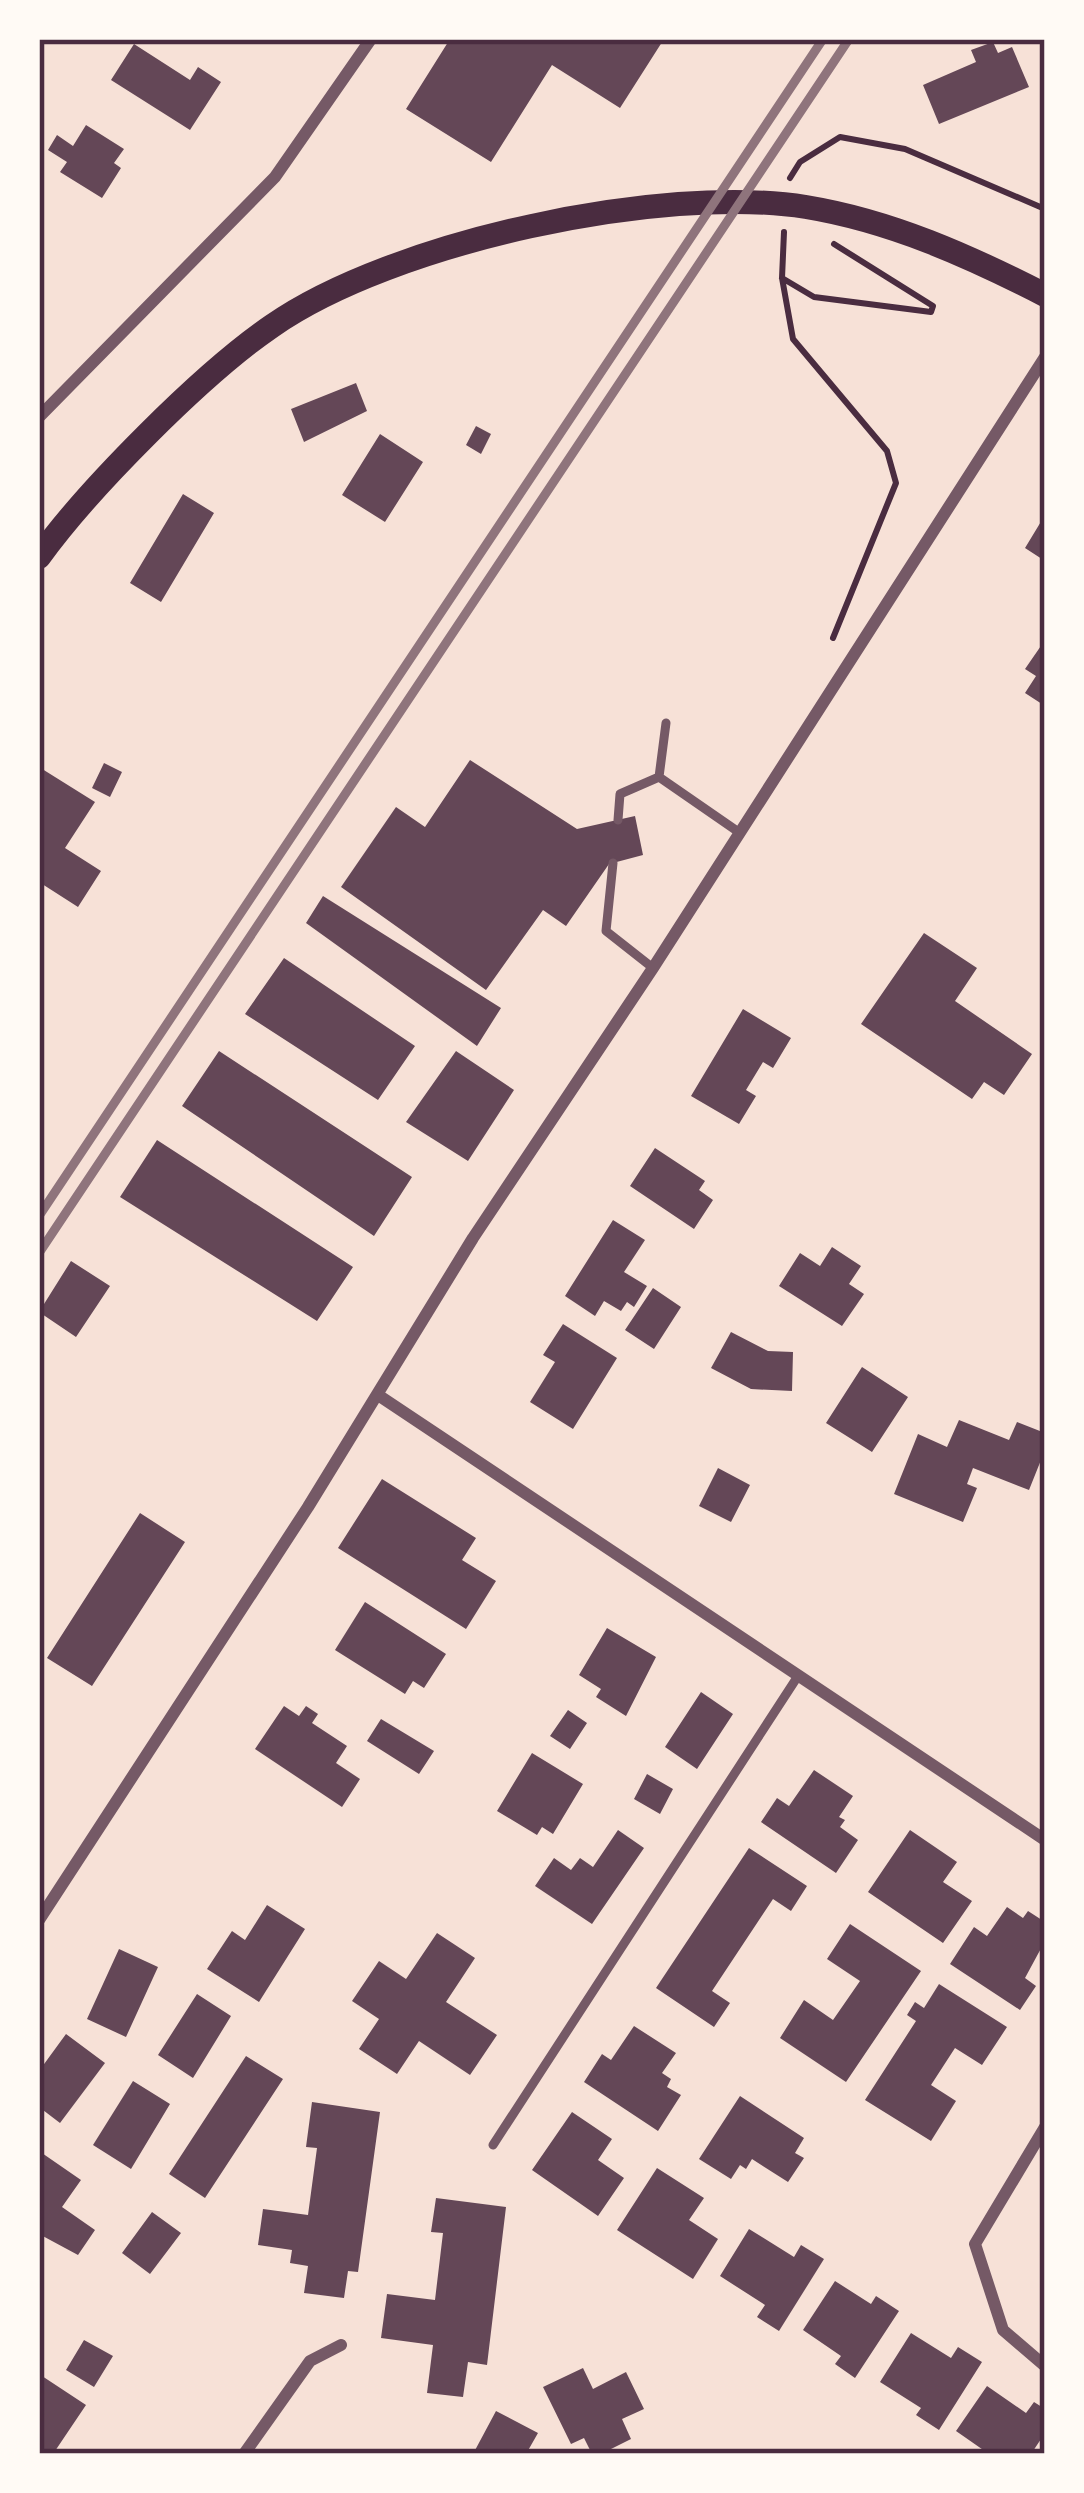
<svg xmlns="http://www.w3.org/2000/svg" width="1084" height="2493" font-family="Figtree,sans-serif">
  <rect width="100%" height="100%" fill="#f7e1d7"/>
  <!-- building -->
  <path fill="#644757" d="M450,39H664L620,108L552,65L491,162L406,109Z
    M993,42L998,53L1012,47L1029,87L939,124L923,85L976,62L971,50Z
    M134,44L190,80L198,67L221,82L190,130L111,80Z
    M86,125L124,149L114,163L121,168L102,198L60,172L67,162L48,150L57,135L73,146Z
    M356,383L367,411L304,442L291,409Z
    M476,426L491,434L481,454L466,445Z
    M380,434L423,462L385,522L342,495Z
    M183,494L214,513L161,602L130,583Z
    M1045,515V561L1025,548Z
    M1045,640V706L1025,693L1036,676L1025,669Z
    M470,760L577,829L635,816L643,855L609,864L566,926L543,910L486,990L341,887L396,807L425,827Z
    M104,763L122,772L110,797L92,788Z
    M39,767L95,802L65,848L101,871L78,907L39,882Z
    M323,896L501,1008L477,1046L306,923Z
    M924,933L977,968L955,1001L1032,1054L1004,1095L984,1082L972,1099L861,1024Z
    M284,958L415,1046L378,1100L245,1014Z
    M743,1009L791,1038L773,1068L763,1062L746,1090L756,1096L739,1124L691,1096Z
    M219,1051L412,1177L374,1236L182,1106Z
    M456,1051L514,1090L468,1161L406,1122Z
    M157,1140L353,1267L317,1321L120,1197Z
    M655,1148L705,1181L699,1190L713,1200L694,1229L630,1186Z
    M613,1220L645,1240L624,1272L647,1286L634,1307L627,1302L621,1311L604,1301L595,1316L565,1296Z
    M832,1247L861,1266L849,1284L864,1294L842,1326L779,1286L800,1253L820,1266Z
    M71,1261L110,1286L76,1337L39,1312Z
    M653,1288L681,1307L654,1349L625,1330Z
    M563,1324L617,1358L573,1429L530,1402L555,1362L543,1355Z
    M731,1332L768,1351L793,1352L792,1391L751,1389L711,1368Z
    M862,1367L908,1397L872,1452L826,1423Z
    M959,1420L1009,1440L1017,1422L1045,1433V1450L1029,1490L973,1468L967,1484L977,1488L963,1522L894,1494L918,1434L947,1447Z
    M718,1468L750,1485L731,1522L699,1506Z
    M382,1479L476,1538L462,1560L496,1581L466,1629L338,1548Z
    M140,1513L185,1542L92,1686L47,1658Z
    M365,1602L446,1654L424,1688L413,1681L405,1694L335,1650Z
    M607,1628L656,1657L626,1716L596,1697L601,1689L579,1675Z
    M701,1692L733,1714L697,1769L665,1747Z
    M284,1706L299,1716L306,1706L318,1714L312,1723L347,1746L336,1763L360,1779L342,1807L255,1749Z
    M568,1710L587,1723L570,1749L550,1736Z
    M381,1719L434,1751L419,1774L367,1741Z
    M532,1753L583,1784L553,1834L542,1827L537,1835L497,1811Z
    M814,1770L853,1796L839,1817L845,1820L840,1827L858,1840L836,1873L761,1822L777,1798L789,1806Z
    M647,1774L673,1789L660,1814L634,1799Z
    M618,1830L644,1848L592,1924L535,1886L554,1858L571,1870L580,1858L593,1867Z
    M910,1830L957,1862L943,1882L972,1901L943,1943L868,1892Z
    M749,1848L807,1886L791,1911L773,1899L712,1991L730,2003L714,2027L656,1988Z
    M267,1905L305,1929L259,2002L207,1969L232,1931L245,1940Z
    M1007,1907L1023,1918L1028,1911L1045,1922V1941L1025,1978L1036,1986L1020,2010L950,1964L974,1927L987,1936Z
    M850,1924L921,1971L846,2082L780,2038L804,2000L833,2020L860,1981L827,1959Z
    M437,1933L475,1958L446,2002L497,2035L470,2075L419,2041L397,2074L359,2049L379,2019L352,2001L379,1961L406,1979Z
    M119,1949L158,1967L126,2037L87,2019Z
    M939,1984L1007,2027L982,2065L955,2048L931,2085L956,2101L931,2141L865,2100L916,2021L907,2015L915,2002L924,2008Z
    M197,1994L231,2016L193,2078L158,2055Z
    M634,2026L676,2053L662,2073L671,2079L667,2087L681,2095L658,2131L584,2082L602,2054L611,2060Z
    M66,2034L105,2063L60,2123L39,2107V2071Z
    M246,2056L283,2079L205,2198L169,2174Z
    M133,2081L170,2104L131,2169L93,2145Z
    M740,2096L804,2138L795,2153L804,2158L788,2182L752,2159L746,2169L740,2165L731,2179L699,2159Z
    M312,2102L380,2112L358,2272L348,2271L344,2298L304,2293L308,2266L290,2263L292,2250L258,2245L263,2209L308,2215L317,2148L306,2147Z
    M572,2112L612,2139L598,2160L624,2178L598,2216L532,2170Z
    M39,2151L81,2180L62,2207L95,2230L78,2255L39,2234Z
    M657,2168L704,2198L689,2220L718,2239L693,2279L617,2230Z
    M436,2198L506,2207L487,2365L468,2362L463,2397L427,2393L433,2345L381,2338L387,2294L435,2300L443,2233L431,2232Z
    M152,2212L181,2233L150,2274L122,2253Z
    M749,2229L794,2257L801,2245L824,2259L779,2331L757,2317L765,2305L720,2276Z
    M835,2281L871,2304L876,2296L899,2311L855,2378L835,2364L841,2356L803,2330Z
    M911,2333L951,2358L958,2347L982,2362L939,2430L916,2415L921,2408L880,2382Z
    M84,2340L113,2356L94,2387L66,2370Z
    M583,2368L593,2389L626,2372L644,2409L622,2419L631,2439L601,2454H592L584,2438L571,2444L543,2387Z
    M42,2376L86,2405L53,2454H39Z
    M987,2386L1026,2413L1034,2402L1045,2409V2433L1031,2454H989L956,2431Z
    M496,2411L538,2433L526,2454H473Z"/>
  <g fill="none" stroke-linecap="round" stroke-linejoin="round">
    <!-- path -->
    <path stroke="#4a2c40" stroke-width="6" d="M790,178L800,162L840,137L905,149L1045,209
      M784,232L782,278L793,339L887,451L896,483L833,638
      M782,278L814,297L931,312L933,306L834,244"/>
    <!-- service -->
    <path stroke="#755966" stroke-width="9" d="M659,777L740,833
      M659,777L666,723
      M618,820L620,794L659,777
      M613,863L606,931L653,968
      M493,2145L798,1676"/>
    <!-- minor -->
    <path stroke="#755966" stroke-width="12" d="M39,417L275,177L371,39
      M378,1395L1045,1840
      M39,1920L308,1507L473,1238L653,968L1045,357
      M1045,2127L975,2244L1003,2330L1045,2366
      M244,2454L310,2361L341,2345"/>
    <!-- secondary -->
    <path stroke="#4a2c40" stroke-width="24" d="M39,557C88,489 202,374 272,326C392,242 662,184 806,207C891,221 969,256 1045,295"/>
    <!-- rail -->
    <path stroke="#8f747c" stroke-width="9" d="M39,1216L823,39
      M39,1253L849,39"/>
  </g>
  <!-- border -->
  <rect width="1084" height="2493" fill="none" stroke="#fffaf5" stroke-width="84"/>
  <rect x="42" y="42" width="1000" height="2409" fill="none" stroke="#4a2c40" stroke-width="4.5"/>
</svg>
